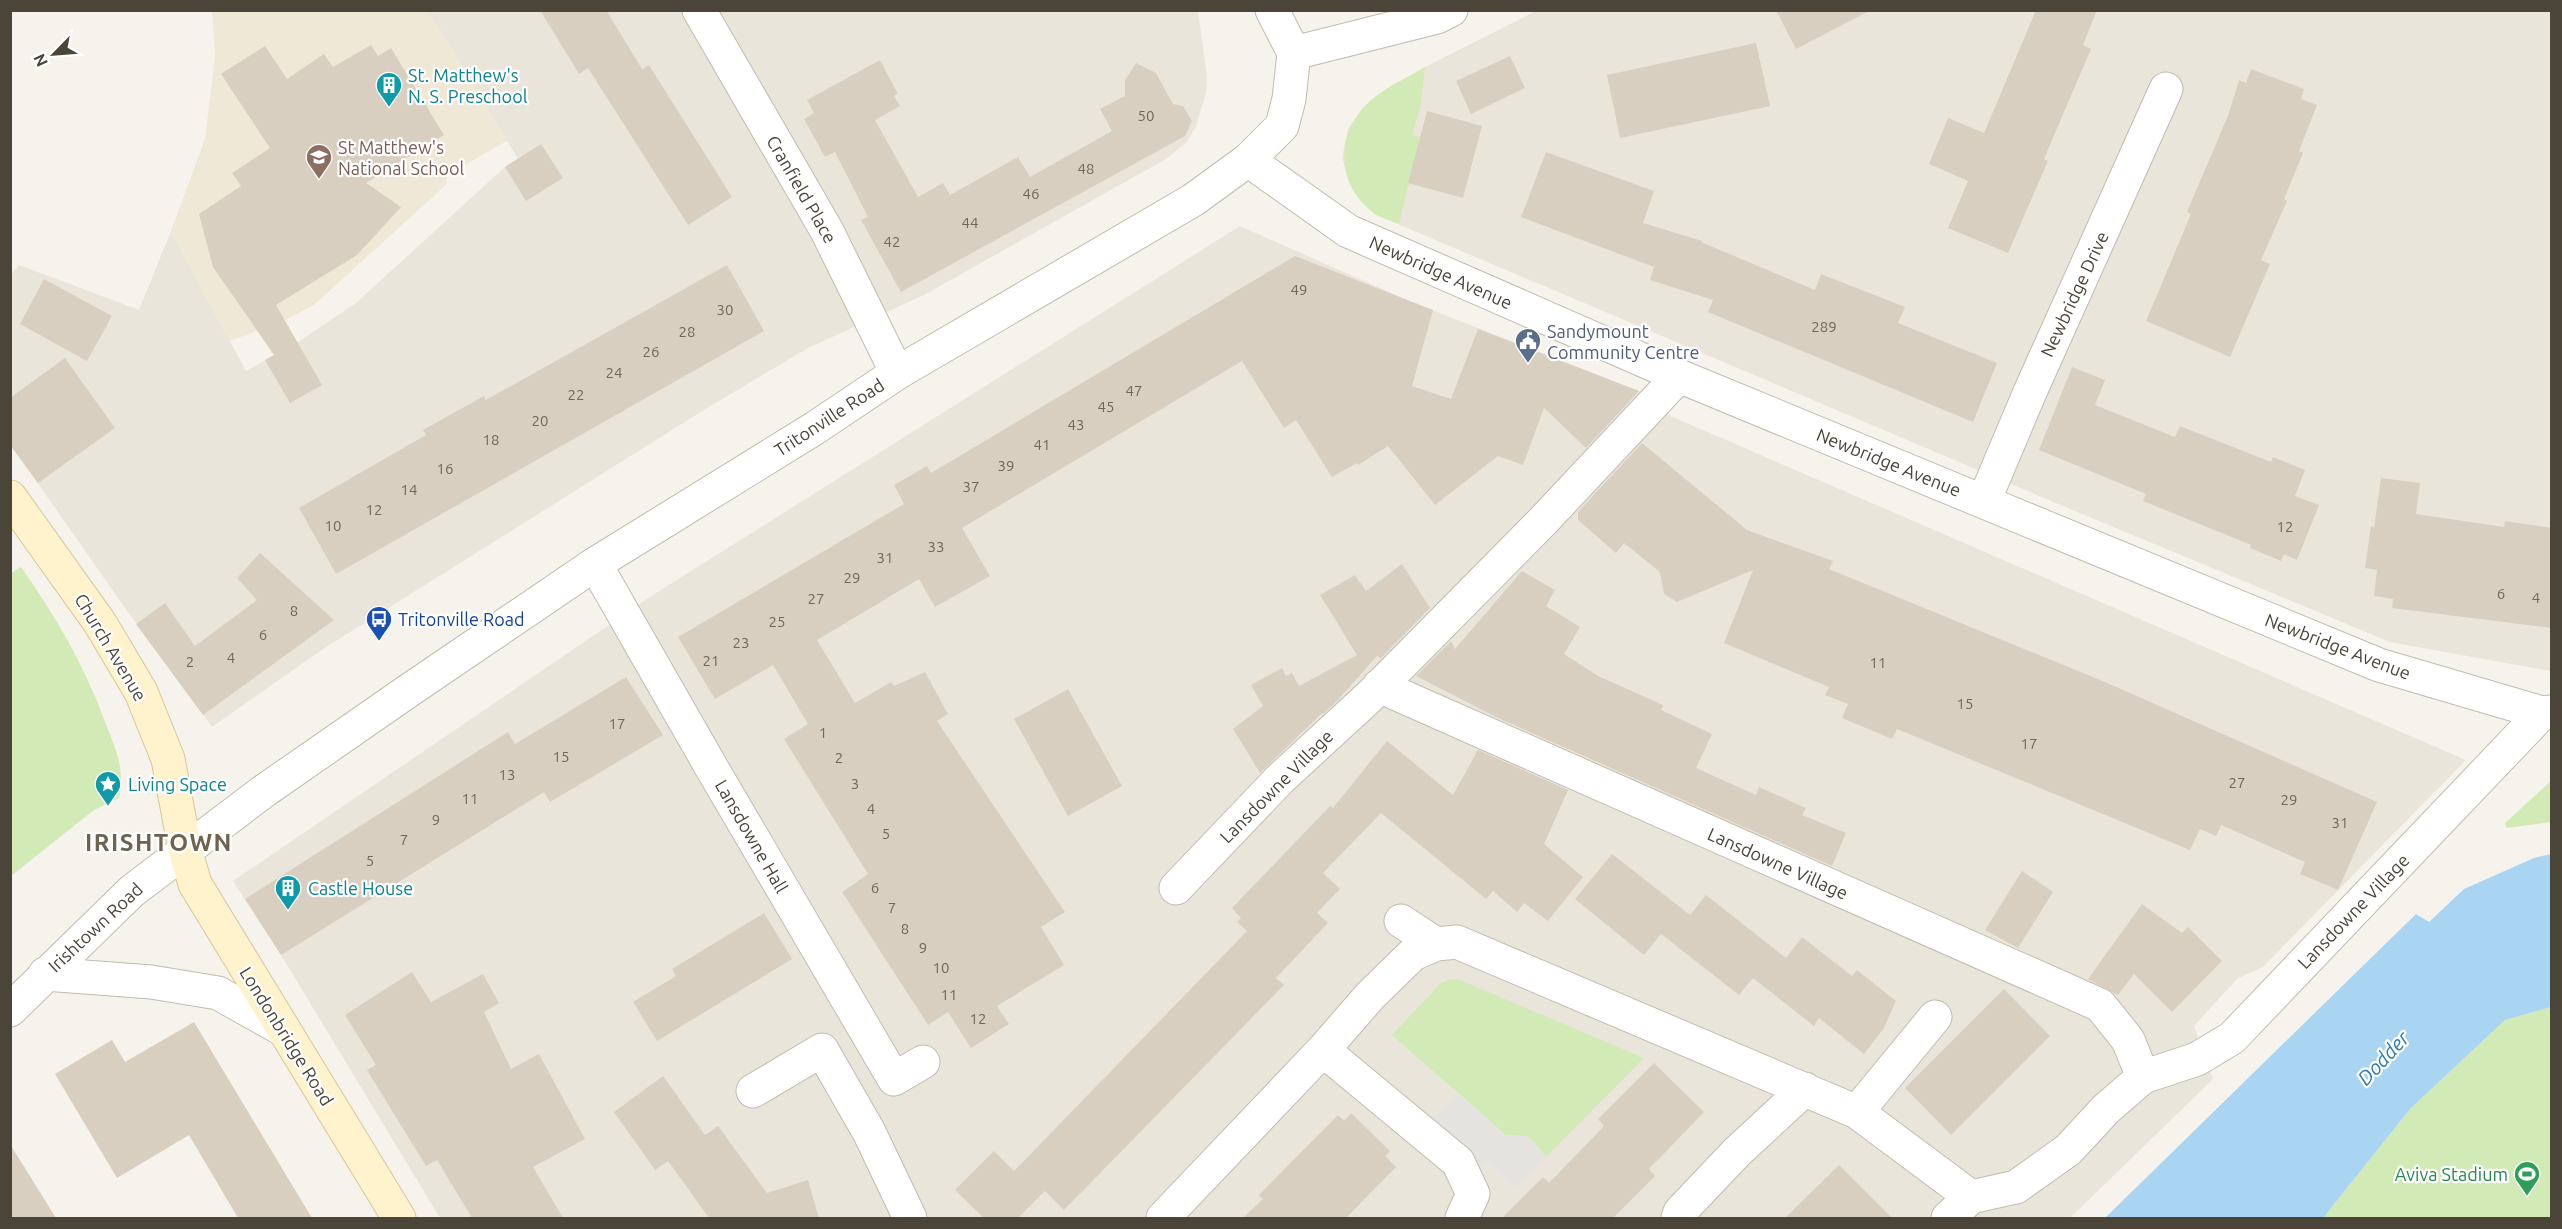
<svg xmlns="http://www.w3.org/2000/svg" width="2562" height="1229" font-family="Ubuntu,sans-serif">
  <rect width="100%" height="100%" fill="#f6f3ec"/>
  <!-- residential -->
  <path fill="#eae5da" d="M428,11H1198L1207,77L1206,93L1196,126L1187,142L1166,159L924,295L808,348L707,408L323,649L212,727L130,615L11,445L10,276L19,265L139,310L171,231L246,371L298,342L356,303L505,167L518,159Z
    M1536,11H2551V671L2390,642L2070,509L1374,214L1360,199L1349,180L1342,158L1348,128L1364,107L1425,67Z
    M1240,226L1414,303L1647,394L1666,414L2466,760L2263,967L2237,979L2194,1026L2213,1079L2070,1218H440L281,955L233,881L656,593Z"/>
  <!-- education -->
  <path fill="#efe8d6" d="M212,11H428L507,141L447,175V184L314,305L285,320L230,341L171,231L205,139L215,56Z"/>
  <!-- green -->
  <path fill="#d2eab5" d="M1425,67L1420,109L1412,135L1420,137L1399,224C1391,221 1381,218 1374,213C1338,187 1335,140 1363,108C1379,90 1405,79 1425,67Z
    M21,567C55,615 83,663 104,719C114,745 126,769 119,798L94,810L11,876L10,574Z
    M2551,781V822L2507,828L2505,823Z
    M1451,979L1460,980L1644,1058L1546,1157L1528,1136L1506,1135L1392,1035L1440,984Z
    M2551,1007V1218H2323L2410,1109L2505,1020Z"/>
  <!-- parking -->
  <path fill="#e5e3e0" d="M1457,1093L1506,1135L1528,1136L1546,1157L1515,1189L1487,1161L1478,1170L1429,1123Z"/>
  <!-- water -->
  <path fill="#a9d4f2" d="M2551,854V1007L2505,1020L2410,1109L2323,1218H2105L2416,914L2429,922L2464,889L2534,858Z"/>
  <!-- building -->
  <path fill="#d8cfc1" d="M540,10H606L642,69L649,65L732,197L688,225L588,68L579,74Z
    M1776,10H1871L1796,49Z
    M2036,10H2097L2083,45L2091,49L2044,159L2048,161L2008,253L1948,228L1968,181L1929,164L1948,118L1984,133Z
    M1756,43L1770,106L1620,138L1607,75Z
    M371,45L378,56L391,48L444,135L366,183L401,207L357,255L276,305L322,385L290,403L265,360L274,355L213,267L199,214L241,186L232,173L270,148L221,74L265,46L287,79L324,54L333,67Z
    M1510,56L1525,88L1471,114L1456,81Z
    M880,60L898,94L894,96L900,106L875,120L918,197L943,183L950,195L1018,157L1030,177L1112,131L1100,109L1125,96V80L1136,63L1156,73L1173,104L1183,106L1192,121L1185,136L901,292L861,220L868,217L835,152L825,157L804,119L814,113L807,100Z
    M2251,69L2304,89L2301,99L2317,105L2299,151L2303,153L2284,199L2287,201L2261,260L2270,264L2230,357L2146,321L2191,214L2187,212L2229,113L2239,80L2246,83Z
    M1427,111L1482,126L1463,198L1408,183Z
    M541,144L563,178L526,201L505,167Z
    M1546,152L1654,191L1643,223L1702,241L1701,242L1815,290L1821,274L1905,307L1898,323L1997,363L1973,422L1708,312L1713,300L1650,280L1654,267L1521,217Z
    M1295,256L1433,310L1412,386L1451,399L1478,329L1639,391L1586,448L1544,408L1523,465L1498,456L1435,505L1388,446L1358,465L1357,463L1332,477L1296,420L1284,428L1242,361L962,528L990,576L935,607L919,579L817,640L855,703L891,682L894,686L925,672L948,714L937,721L1065,912L1041,927L1064,965L997,1006L1009,1024L971,1048L948,1012L928,1025L842,892L868,874L784,739L808,724L773,665L715,699L678,637L904,504L894,485L927,466L931,473Z
    M727,265L764,331L336,574L299,508L426,435L423,430L484,396L486,400Z
    M44,279L112,316L87,361L20,324Z
    M65,358L115,428L38,483L10,445V398Z
    M2072,367L2105,380L2095,405L2175,437L2180,426L2271,462L2273,457L2305,470L2295,496L2319,505L2297,560L2284,554L2281,561L2250,548L2251,545L2143,501L2146,494L2039,450Z
    M1642,443L1747,530L1833,561L1829,569L2105,682L2377,802L2338,890L2300,874L2305,862L2221,825L2216,836L2200,829L2190,850L1897,729L1892,739L1842,718L1848,704L1825,695L1829,687L1724,643L1753,570L1677,602L1664,594L1660,572L1624,543L1616,553L1578,520V512Z
    M2381,478L2420,483L2416,514L2504,527L2505,521L2552,528V628L2392,608L2393,599L2374,596L2377,570L2365,568L2371,526L2374,528Z
    M260,553L334,620L203,715L136,624L165,603L195,646L257,600L237,578Z
    M1402,564L1430,608L1381,658L1377,656L1336,702L1323,714L1322,713L1260,773L1233,729L1263,706L1251,685L1282,668L1286,676L1292,673L1299,686L1357,655L1320,595L1355,575L1366,591Z
    M1522,571L1555,590L1546,606L1580,627L1564,654L1598,676L1663,705L1661,710L1712,734L1696,768L1756,795L1759,787L1806,808L1802,815L1846,833L1832,866L1496,717L1416,676L1451,641L1455,649Z
    M626,677L663,735L550,802L544,792L281,955L245,899L508,732L515,744Z
    M1068,689L1122,786L1068,816L1014,719Z
    M1387,741L1453,795L1478,750L1568,790L1544,844L1583,877L1548,921L1524,903L1517,912L1493,891L1486,899L1381,813L1323,873L1340,889L1317,913L1328,923L1276,978L1284,985L1064,1210L1045,1191L1018,1218H984L955,1190L994,1151L1014,1171L1247,931L1237,922L1241,918L1232,908L1330,806L1333,808Z
    M1612,854L1690,915L1706,895L1786,958L1802,937L1852,976L1857,970L1896,1001L1884,1028L1864,1054L1819,1018L1814,1026L1753,978L1739,995L1661,934L1644,955L1575,899Z
    M2022,871L2053,892L2018,948L1985,930Z
    M2142,904L2182,933L2188,927L2222,961L2172,1012L2134,974L2118,995L2088,979Z
    M764,913L792,959L657,1041L633,1002L676,976L672,969Z
    M412,972L431,1002L483,974L499,1003L484,1012L511,1069L539,1054L585,1139L533,1167L563,1218H472L437,1160L426,1166L367,1070L376,1065L345,1015Z
    M2004,989L2050,1036L1951,1135L1905,1088Z
    M194,1022L312,1218H238L189,1135L117,1178L55,1074L112,1040L125,1062Z
    M1654,1063L1704,1112L1649,1169L1655,1176L1613,1218H1502L1543,1177L1549,1183L1604,1126L1598,1119Z
    M663,1076L705,1135L718,1126L767,1193L808,1180L819,1218H709L668,1161L655,1170L614,1112Z
    M1351,1113L1390,1151L1385,1156L1396,1167L1346,1218H1243L1263,1199L1259,1195L1338,1115L1344,1121Z
    M10,1144L56,1218H10Z
    M1839,1165L1892,1218H1785Z"/>
  <g fill="none" stroke-linecap="round" stroke-linejoin="round">
    <!-- minor casing -->
    <g stroke="#c2bbae" stroke-width="35">
      <path id="minor" d="M699,10L827,231L897,373
        M1984,501L2030,392L2166,89
        M595,564L710,765L894,1079L923,1062
        M1379,686L2100,1005L2128,1040L2143,1077
        M1176,888L1280,779L1368,698L1543,521L1679,376
        M1401,921L1436,944
        M1323,1050L1458,1162L1473,1194L1462,1218
        M753,1091L822,1050L869,1132L910,1218
        M1857,1112L1935,1017
        M1163,1218L1323,1050L1370,996L1413,954L1436,944L1457,942L1857,1112L1971,1197L2016,1187L2068,1150L2106,1109L2143,1077L2197,1059L2232,1038L2542,713
        M1678,1218L1680,1212L1737,1152L1805,1089
        M1948,1218L1971,1197"/>
    </g>
    <!-- tertiary casing -->
    <g stroke="#c2bbae" stroke-width="35">
      <path id="tertiary" d="M1272,10L1294,53
        M1294,53L1437,17L1451,10
        M1248,160L1348,231L1679,376L2379,665L2542,713L2552,712
        M45,974L151,982L218,993L284,1030
        M10,1010L132,891L264,791L411,689L595,564L815,428L897,373L1193,200L1248,160L1282,126L1289,99L1294,53"/>
    </g>
    <!-- secondary casing -->
    <g stroke="#d6c79b" stroke-width="35">
      <path id="secondary" d="M10,497L100,623L141,692L168,759L185,849L195,884L399,1218"/>
    </g>
    <!-- minor -->
    <use href="#minor" stroke="#fff" stroke-width="33"/>
    <!-- tertiary -->
    <use href="#tertiary" stroke="#fff" stroke-width="33"/>
    <!-- secondary -->
    <use href="#secondary" stroke="#fff3cd" stroke-width="33"/>
  </g>
  <!-- icons -->
  <defs>
    <g id="building-pin" transform="scale(1.35)"><path d="M0 17L-7.5 6A9.5 9.5 0 1 1 7.5 6Z" fill="#0f9aa8" stroke="#fff"/><path d="M-4-6H4V6H1V3H-1V6H-4ZM-2.5-4.3h1.7v1.8h-1.7ZM.8-4.3h1.7v1.8H.8ZM-2.5-1h1.7V.8h-1.7ZM.8-1h1.7V.8H.8Z" fill="#fff"/></g>
    <g id="school-pin" transform="scale(1.35)"><path d="M0 17L-7.5 6A9.5 9.5 0 1 1 7.5 6Z" fill="#8d6e63" stroke="#fff"/><path d="M0-5L7-2L0 1L-7-2ZM-4 1L0 2.5L4 1V4Q0 6-4 4Z" fill="#fff"/></g>
    <g id="civic-pin" transform="scale(1.35)"><path d="M0 17L-7.5 6A9.5 9.5 0 1 1 7.5 6Z" fill="#5c6f8a" stroke="#fff"/><path d="M-.6-6.5H3V-4.5H.6V-3L4-1V1h2V6H-6V1h2V-1L-.6-3ZM-1.2 2.5V6h2.4V2.5Z" fill="#fff"/></g>
    <g id="bus-pin" transform="scale(1.35)"><path d="M0 17L-7.5 6A9.5 9.5 0 1 1 7.5 6Z" fill="#1a4fb4" stroke="#fff"/><path d="M-5-6H5V4H4V6H2V4H-2V6H-4V4H-5ZM-3.5-4V0h7V-4ZM-3.5 1.2v1.5H-2V1.2ZM2 1.2v1.5H3.5V1.2Z" fill="#fff"/></g>
    <g id="sight-pin" transform="scale(1.35)"><path d="M0 17L-7.5 6A9.5 9.5 0 1 1 7.5 6Z" fill="#0f9aa8" stroke="#fff"/><path d="M0-6L1.8-2.2L6-1.7L2.9 1.2L3.7 5.4L0 3.3L-3.7 5.4L-2.9 1.2L-6-1.7L-1.8-2.2Z" fill="#fff"/></g>
    <g id="stadium-pin" transform="scale(1.35)"><path d="M0 17L-7.5 6A9.5 9.5 0 1 1 7.5 6Z" fill="#2e9e5b" stroke="#fff"/><path d="M0-5a6.5 5 0 1 0 0 10a6.5 5 0 1 0 0-10ZM-3.5-1.8h7v3.6h-7Z" fill="#fff"/></g>
  </defs>
  <g fill-rule="evenodd">
    <use href="#building-pin" x="389" y="85"/>
    <use href="#school-pin" x="319" y="157"/>
    <use href="#civic-pin" x="1528" y="341"/>
    <use href="#bus-pin" x="379" y="619"/>
    <use href="#sight-pin" x="108" y="784"/>
    <use href="#building-pin" x="288" y="888"/>
    <use href="#stadium-pin" x="2527" y="1174"/>
  </g>
  <g text-anchor="middle" dominant-baseline="central" stroke-width="4.5" stroke-linejoin="round" paint-order="stroke">
    <!-- number labels -->
    <g font-size="15" fill="#6e675b">
      <text x="1146" y="115">50</text>
      <text x="1086" y="168">48</text>
      <text x="1031" y="193">46</text>
      <text x="970" y="222">44</text>
      <text x="892" y="241">42</text>
      <text x="1299" y="289">49</text>
      <text x="725" y="309">30</text>
      <text x="1824" y="326">289</text>
      <text x="687" y="331">28</text>
      <text x="651" y="351">26</text>
      <text x="614" y="372">24</text>
      <text x="1134" y="390">47</text>
      <text x="576" y="394">22</text>
      <text x="1106" y="406">45</text>
      <text x="540" y="420">20</text>
      <text x="1076" y="424">43</text>
      <text x="491" y="439">18</text>
      <text x="1042" y="444">41</text>
      <text x="1006" y="465">39</text>
      <text x="445" y="468">16</text>
      <text x="971" y="486">37</text>
      <text x="409" y="489">14</text>
      <text x="374" y="509">12</text>
      <text x="333" y="525">10</text>
      <text x="2285" y="526">12</text>
      <text x="936" y="546">33</text>
      <text x="885" y="557">31</text>
      <text x="852" y="577">29</text>
      <text x="2501" y="593">6</text>
      <text x="2536" y="597">4</text>
      <text x="816" y="598">27</text>
      <text x="294" y="610">8</text>
      <text x="777" y="621">25</text>
      <text x="263" y="634">6</text>
      <text x="741" y="642">23</text>
      <text x="231" y="657">4</text>
      <text x="711" y="660">21</text>
      <text x="190" y="661">2</text>
      <text x="1878" y="662">11</text>
      <text x="1965" y="703">15</text>
      <text x="617" y="723">17</text>
      <text x="823" y="732">1</text>
      <text x="2029" y="743">17</text>
      <text x="561" y="756">15</text>
      <text x="839" y="757">2</text>
      <text x="507" y="774">13</text>
      <text x="2237" y="782">27</text>
      <text x="855" y="783">3</text>
      <text x="470" y="798">11</text>
      <text x="2289" y="799">29</text>
      <text x="871" y="808">4</text>
      <text x="436" y="819">9</text>
      <text x="2340" y="822">31</text>
      <text x="886" y="833">5</text>
      <text x="404" y="839">7</text>
      <text x="370" y="860">5</text>
      <text x="875" y="887">6</text>
      <text x="892" y="907">7</text>
      <text x="905" y="928">8</text>
      <text x="923" y="947">9</text>
      <text x="941" y="967">10</text>
      <text x="949" y="994">11</text>
      <text x="978" y="1018">12</text>
    </g>
    <!-- culture labels -->
    <g font-size="18" fill="#0d838f" stroke="#fff" text-anchor="start">
      <text x="408" y="75">St. Matthew's<tspan x="408" dy="21">N. S. Preschool</tspan></text>
      <text x="128" y="784">Living Space</text>
      <text x="308" y="888">Castle House</text>
    </g>
    <!-- education labels -->
    <g font-size="18" fill="#785e54" stroke="#fff" text-anchor="start">
      <text x="338" y="147">St Matthew's<tspan x="338" dy="21">National School</tspan></text>
    </g>
    <!-- street labels -->
    <g font-size="18" fill="#4b4439" stroke="#fff">
      <text transform="translate(802 189) rotate(60)">Cranfield Place</text>
      <text transform="translate(1441 272) rotate(24)">Newbridge Avenue</text>
      <text transform="translate(2074 294) rotate(-65)">Newbridge Drive</text>
      <text transform="translate(829 417) rotate(-33)">Tritonville Road</text>
      <text transform="translate(1889 462) rotate(22)">Newbridge Avenue</text>
      <text transform="translate(2338 646) rotate(21)">Newbridge Avenue</text>
      <text transform="translate(111 647) rotate(59)">Church Avenue</text>
      <text transform="translate(1276 786) rotate(-45)">Lansdowne Village</text>
      <text transform="translate(752 836) rotate(60)">Lansdowne Hall</text>
      <text transform="translate(1778 863) rotate(24)">Lansdowne Village</text>
      <text transform="translate(2353 911) rotate(-46)">Lansdowne Village</text>
      <text transform="translate(95 927) rotate(-43)">Irishtown Road</text>
      <text transform="translate(287 1036) rotate(58)">Londonbridge Road</text>
    </g>
    <!-- service labels -->
    <g font-size="18" fill="#4e5e75" stroke="#fff" text-anchor="start">
      <text x="1547" y="331">Sandymount<tspan x="1547" dy="21">Community Centre</tspan></text>
    </g>
    <!-- transit labels -->
    <g font-size="18" fill="#164399" stroke="#fff" text-anchor="start">
      <text x="398" y="619">Tritonville Road</text>
    </g>
    <!-- leisure labels -->
    <g font-size="18" fill="#27864d" stroke="#fff" text-anchor="end">
      <text x="2508" y="1174">Aviva Stadium</text>
    </g>
    <!-- water labels -->
    <g font-size="20" font-style="italic" fill="#2e7ab2" stroke="#fff">
      <text transform="translate(2383 1058) rotate(-47)">Dodder</text>
    </g>
    <!-- district labels -->
    <g font-size="24" font-weight="bold" letter-spacing="1.5" fill="#6e6250" stroke="#fff">
      <text x="159" y="842">IRISHTOWN</text>
    </g>
  </g>
  <!-- border -->
  <rect width="2562" height="1229" fill="none" stroke="#4b4439" stroke-width="24"/>
  <!-- north arrow -->
  <g transform="translate(54 54) rotate(245)" stroke="#ffffff" stroke-width="4.5" paint-order="stroke">
  <path d="M0-4.5L10 22L0 15L-10 22Z" fill="#4b4439"/>
  <text y="-9" font-size="16" font-weight="bold" text-anchor="middle" fill="#4b4439">N</text>
  </g>
</svg>
